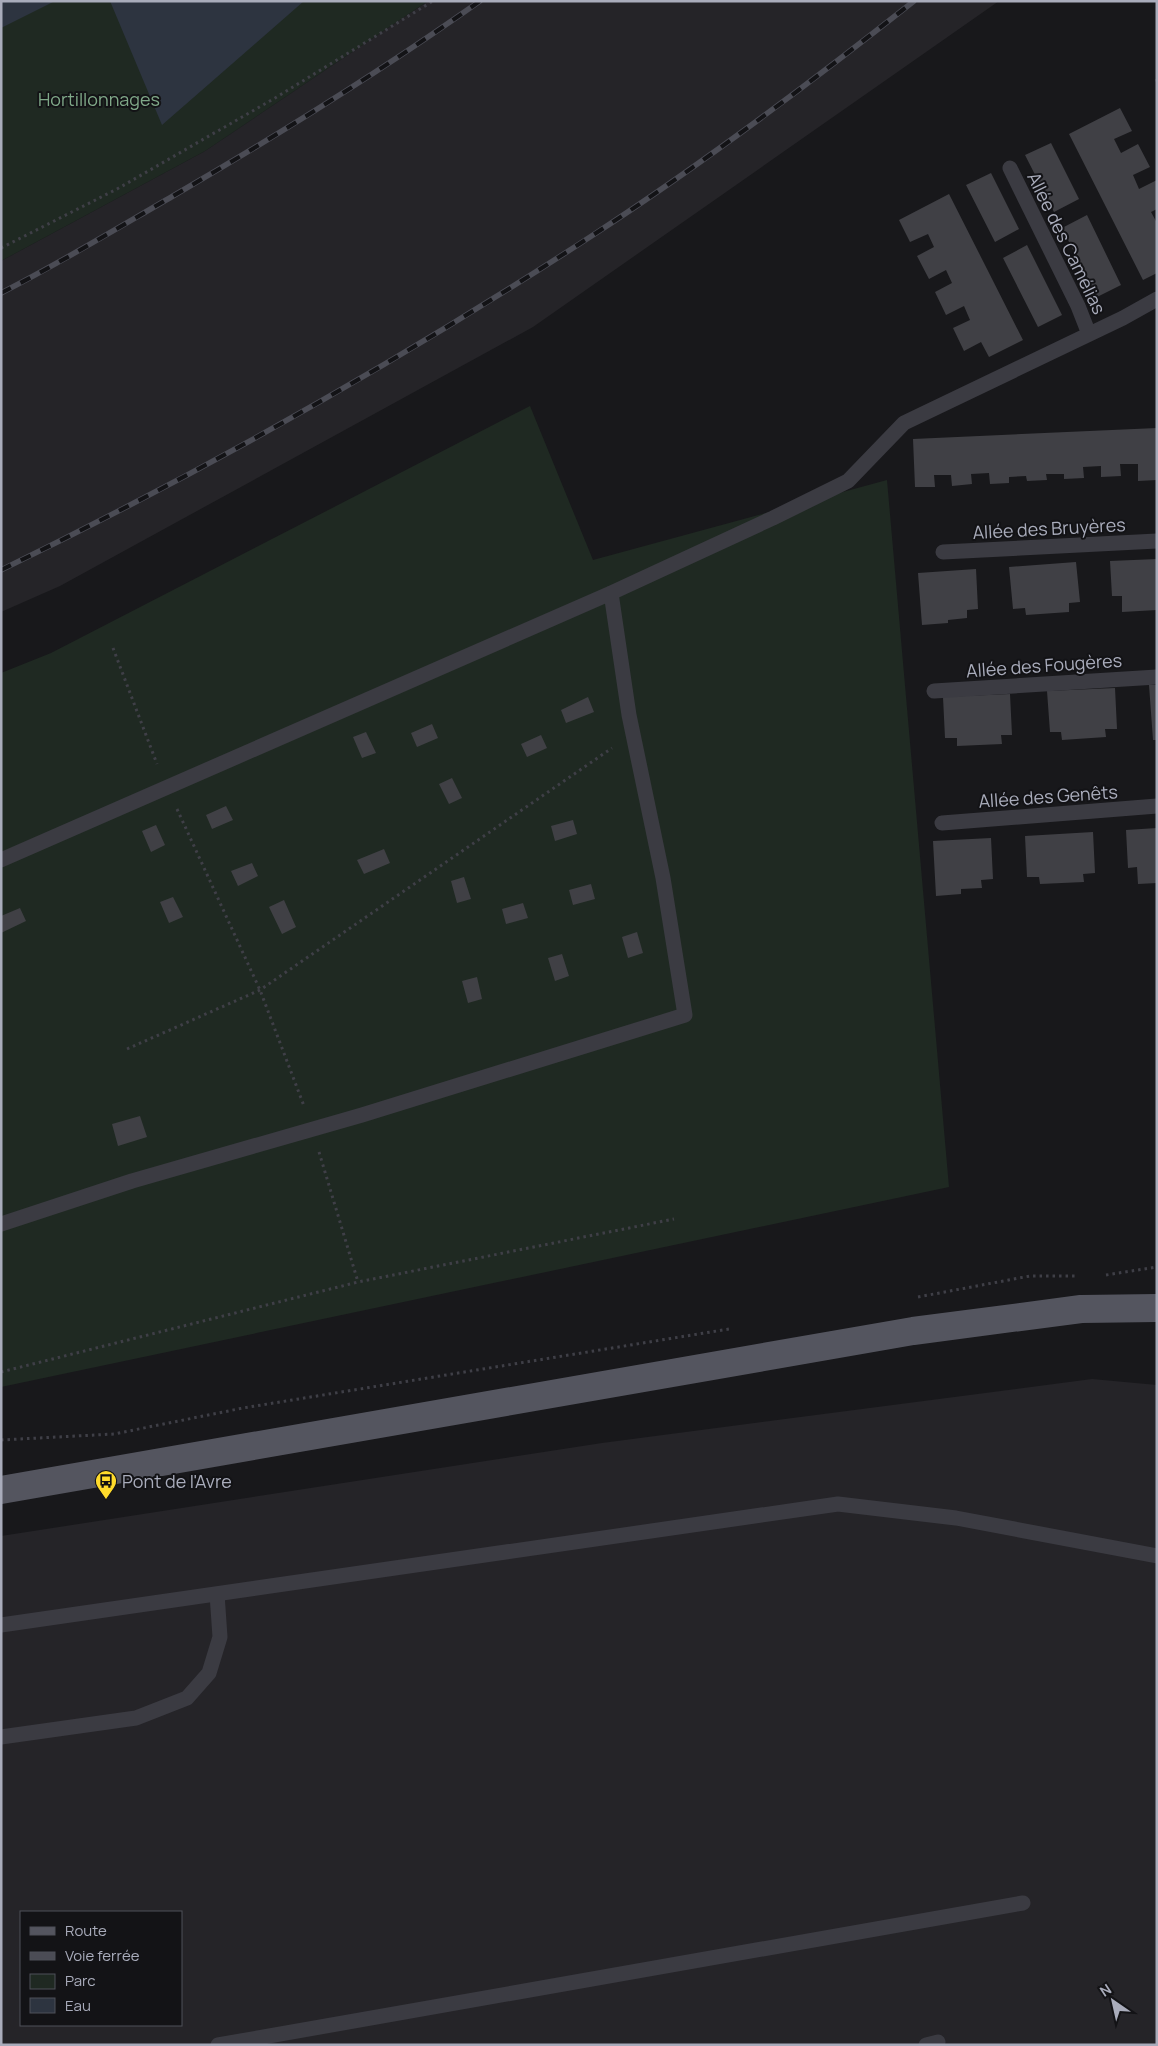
<svg xmlns="http://www.w3.org/2000/svg" width="1158" height="2046" font-family="Manrope,sans-serif">
  <rect width="100%" height="100%" fill="#18181b"/>
  <!-- built -->
  <path fill="#252428" fill-rule="evenodd" d="M428,1H999L533,327L60,586L1,612V261L205,151Z
    M1092,1379L1157,1385V2045H1V1536L602,1443ZM21,1912H181V2025H21Z"/>
  <!-- green -->
  <path fill="#1f2922" d="M1,1H428L205,151L1,261Z
    M530,406L593,560L887,480L949,1187L1,1387V673L51,653Z"/>
  <!-- water -->
  <path fill="#2d3440" d="M1,1H55L1,28Z
    M110,1H304L162,125Z"/>
  <!-- building -->
  <path fill="#404045" d="M1120,108L1132,131L1114,139L1121,153L1138,144L1150,167L1133,175L1139,189L1157,180V209L1151,212L1157,223V273L1143,280L1069,134Z
    M1051,143L1079,199L1054,212L1025,155Z
    M991,173L1019,229L995,242L966,185Z
    M949,194L1023,340L989,357L981,342L964,351L953,328L970,320L964,306L946,315L935,292L952,283L946,270L929,279L917,256L934,247L928,234L910,242L899,220Z
    M1087,215L1121,285L1097,297L1062,228Z
    M1027,245L1062,315L1038,327L1003,258Z
    M1157,428V480L1138,481V464H1120L1121,476L1101,477V466L1083,467L1084,478L1064,479V474H1046L1047,480L1027,481L1026,476L1009,477V483L990,484L989,473L971,474L972,484L952,486L951,475H934L935,487H915L913,439Z
    M1157,559V610L1122,612V596H1112L1110,561Z
    M1076,562L1080,602L1069,603V612L1026,615L1025,608L1013,609L1009,567Z
    M976,569L978,609L967,610V618L948,620V623L922,625L918,573Z
    M1149,685H1157V740H1153Z
    M1115,688L1117,729H1105L1106,737L1062,740L1061,732H1050L1047,691Z
    M1010,694L1012,735H1001L1002,744L957,746V738H945L943,697Z
    M588,697L594,712L566,723L561,710Z
    M432,724L438,738L417,747L411,733Z
    M366,732L376,753L362,758L353,737Z
    M541,735L547,748L527,757L521,744Z
    M452,778L462,798L449,804L439,784Z
    M226,806L233,820L212,829L206,815Z
    M573,820L577,834L555,841L551,826Z
    M156,825L165,845L151,852L142,831Z
    M1157,828V883L1138,884L1137,867L1128,868L1126,830Z
    M1093,832L1095,873L1083,874L1084,882L1040,884L1039,877H1027L1025,836Z
    M991,838L993,879L981,880L982,888L961,889V894L936,896L933,841Z
    M384,849L390,863L364,874L357,860Z
    M252,863L258,876L238,886L231,871Z
    M464,877L471,899L457,903L451,881Z
    M591,884L595,899L573,905L569,890Z
    M173,897L183,917L169,923L160,902Z
    M284,900L296,927L282,934L269,907Z
    M523,903L528,918L506,924L502,909Z
    M20,908L26,921L1,933V916Z
    M637,932L643,953L628,958L622,937Z
    M562,954L569,976L555,981L548,958Z
    M477,977L482,999L468,1003L462,981Z
    M140,1116L147,1137L118,1146L112,1124Z"/>
  <g fill="none" stroke-linecap="round" stroke-linejoin="round">
    <!-- path -->
    <path stroke="#3f3f47" stroke-width="3" stroke-dasharray="2.5 4" stroke-linecap="butt" d="M1157,79V83
      M1,248L117,189L275,98L433,1
      M113,648L157,764
      M177,809L260,990L304,1106
      M127,1049L260,990L612,748
      M319,1152L358,1282
      M1106,1275L1157,1267
      M918,1297L1030,1276H1077
      M1,1372L358,1282L674,1219
      M1,1440L114,1434L243,1408L729,1329"/>
    <!-- service -->
    <path stroke="#3b3b42" stroke-width="15" d="M1010,168L1078,306L1089,334
      M943,552L1157,541
      M934,691L1157,677
      M942,823L1157,806
      M1,860L611,593L773,518L848,481L904,423L1123,318L1157,299
      M1,1224L132,1181L362,1115L685,1015L663,878L629,715L611,593
      M1,1625L838,1504L956,1518L1157,1556
      M1,1737L136,1718L187,1698L209,1673L220,1637L217,1594
      M218,2045L1023,1903
      M926,2045L938,2042"/>
    <!-- primary -->
    <path stroke="#54555f" stroke-width="28" d="M1,1490L913,1331L1081,1309L1157,1308"/>
    <!-- rail casing -->
    <g stroke="#4b4c55" stroke-width="5.5">
      <path id="rail" d="M1,293C60,263 116,229 173,196C278,135 381,71 480,1
        M1,570C204,471 401,360 590,237C702,164 809,84 914,1"/>
    </g>
    <!-- rail -->
    <use href="#rail" stroke="#131316" stroke-width="4" stroke-dasharray="11" stroke-linecap="butt"/>
  </g>
  <!-- icons -->
  <defs>
    <g id="bus-pin" transform="scale(1.125)"><path d="M0 17L-7.5 6A9.5 9.5 0 1 1 7.5 6Z" fill="#ffdb2b" stroke="#131316"/><path d="M-5-6H5V4H4V6H2V4H-2V6H-4V4H-5ZM-3.5-4V0h7V-4ZM-3.5 1.2v1.5H-2V1.2ZM2 1.2v1.5H3.5V1.2Z" fill="#111"/></g>
  </defs>
  <g fill-rule="evenodd">
    <use href="#bus-pin" x="106" y="1481"/>
  </g>
  <g text-anchor="middle" dominant-baseline="central" stroke-width="4" stroke-linejoin="round" paint-order="stroke">
    <!-- park labels -->
    <g font-size="18" fill="#7fa888" stroke="#131316">
      <text x="99" y="99">Hortillonnages</text>
    </g>
    <!-- street labels -->
    <g font-size="18" fill="#a9acbb" stroke="#131316">
      <text transform="translate(1067 243) rotate(64)">Allée des Camélias</text>
      <text transform="translate(1049 528) rotate(-3)">Allée des Bruyères</text>
      <text transform="translate(1044 665) rotate(-4)">Allée des Fougères</text>
      <text transform="translate(1048 796) rotate(-4)">Allée des Genêts</text>
    </g>
    <!-- poi labels -->
    <g font-size="18" fill="#a9acbb" stroke="#131316" text-anchor="start">
      <text x="122" y="1481">Pont de l'Avre</text>
    </g>
  </g>
  <!-- border -->
  <rect width="1158" height="2046" fill="none" stroke="#a9acbb" stroke-width="5"/>
  <!-- legend -->
  <rect x="20" y="1911" width="162" height="115" fill="#131316" stroke="#4f5058"/>
  <rect x="30" y="1927" width="25" height="8" fill="#54555f" stroke="#4f5058"/>
  <text x="65" y="1936" font-size="15" fill="#a9acbb">Route</text>
  <rect x="30" y="1952" width="25" height="8" fill="#4b4c55" stroke="#4f5058"/>
  <text x="65" y="1961" font-size="15" fill="#a9acbb">Voie ferrée</text>
  <rect x="30" y="1974" width="25" height="15" fill="#1f2922" stroke="#4f5058"/>
  <text x="65" y="1986" font-size="15" fill="#a9acbb">Parc</text>
  <rect x="30" y="1998" width="25" height="15" fill="#2d3440" stroke="#4f5058"/>
  <text x="65" y="2011" font-size="15" fill="#a9acbb">Eau</text>
  <!-- north arrow -->
  <g transform="translate(1113 2001) rotate(326)" stroke="#131316" stroke-width="4" paint-order="stroke">
  <path d="M0-4L9 19L0 12L-9 19Z" fill="#a9acbb"/>
  <text y="-8" font-size="14" font-weight="bold" text-anchor="middle" fill="#a9acbb">N</text>
  </g>
</svg>
